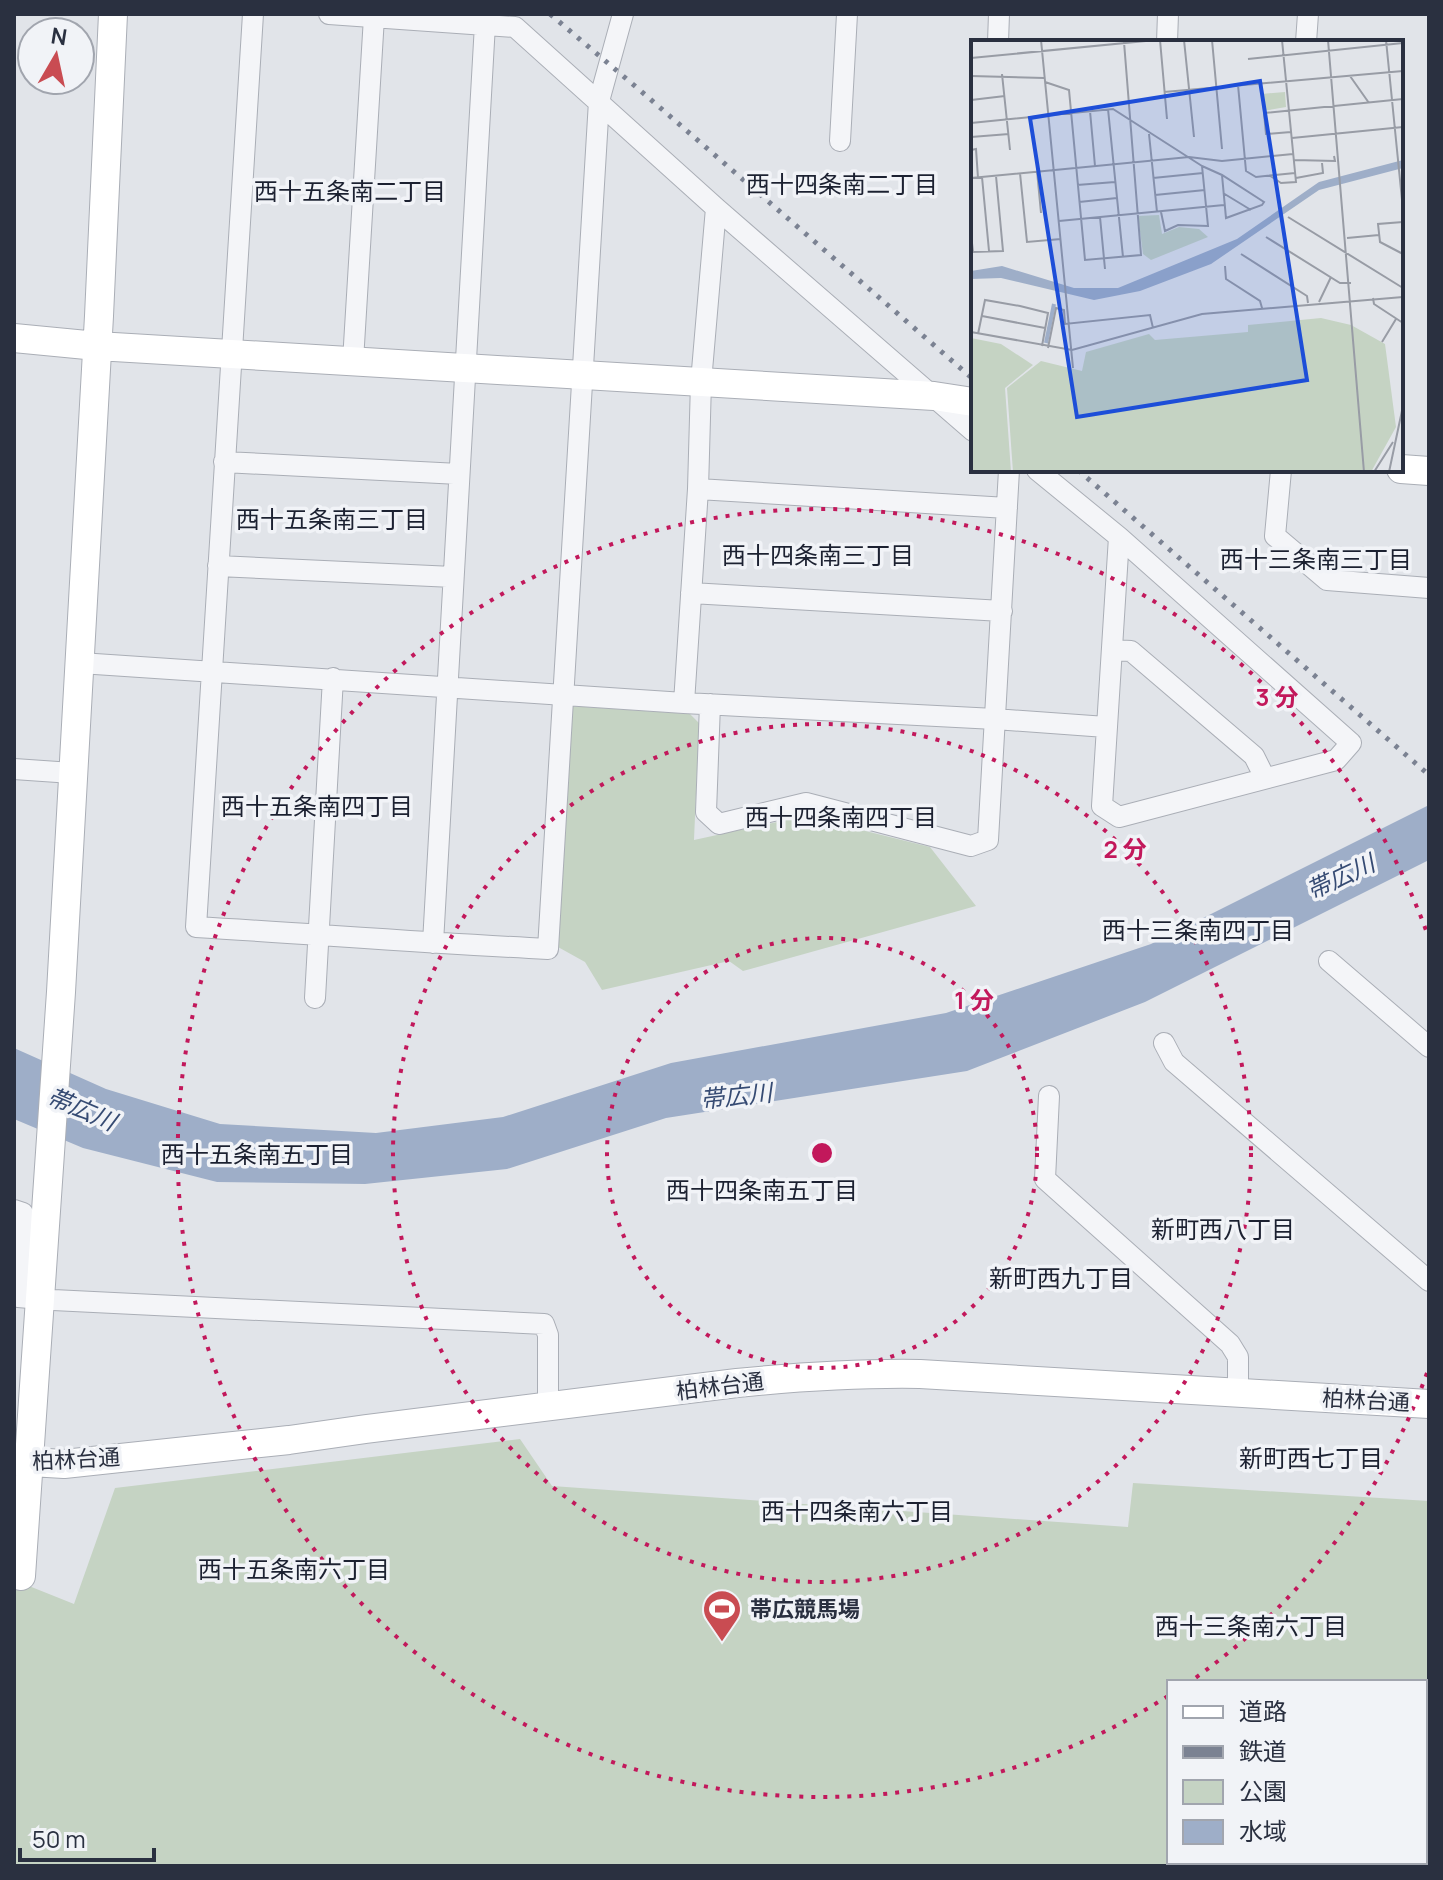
<svg xmlns="http://www.w3.org/2000/svg" width="1443" height="1880" font-family="Manrope,'Noto Sans JP',sans-serif">
  <rect width="100%" height="100%" fill="#e1e4e9"/>
  <!-- green -->
  <path fill="#c5d3c3" fill-rule="evenodd" d="M569,706L690,714L699,723L694,840L805,816L930,847L976,906L743,971L729,961L602,990L585,962L558,947Z
    M520,1439L552,1486L1128,1527L1133,1483L1429,1501V1866H14V1580L74,1604L115,1488ZM1169,1682H1425V1862H1169Z"/>
  <!-- water -->
  <path fill="#9eaec8" d="M1429,805V860L1145,1002L967,1071L666,1118L507,1169L365,1184L217,1182L83,1148L14,1119V1048L106,1089L220,1124L376,1133L503,1117L671,1063L946,1013L1151,944Z"/>
  <g fill="none" stroke-linecap="round" stroke-linejoin="round">
    <!-- street casing -->
    <g stroke="#aaaeb6" stroke-width="22">
      <path id="street" d="M253,14L196,927C313,934 430,943 548,949L599,101L623,14
        M329,14L515,27L716,208L973,431
        M998,42L999,14
        M1167,42L1168,14
        M1306,42L1308,14
        M840,141L847,14
        M353,361L374,17
        M224,462L459,474
        M1037,470L1119,537L1351,743L1336,760L1119,817L1102,806L1119,537
        M1281,470L1275,536L1327,580L1429,588
        M698,489L1007,508
        M218,566L453,577
        M691,593L1002,611
        M1112,650L1131,651L1254,756L1265,778
        M80,663L684,703L995,719L1106,727
        M684,703L698,489L701,382L716,208
        M710,704L706,812L719,824L806,803L971,846L988,840L1009,470
        M14,769L72,773
        M433,943L485,24
        M1329,961L1429,1047
        M315,998L333,678
        M1164,1043L1174,1062L1429,1281
        M1049,1096L1045,1179L1230,1344L1238,1357V1394
        M14,1210L23,1213L18,1297L53,1300L544,1324L548,1335V1406"/>
    </g>
    <!-- secondary casing -->
    <g stroke="#aaaeb6" stroke-width="30">
      <path id="secondary" d="M14,338L97,346L934,396L973,402
        M1401,469L1429,471
        M14,1461L64,1464L289,1440L366,1429L737,1383C798,1377 859,1373 920,1374L1429,1404
        M21,1576L61,992L99,316L113,14"/>
    </g>
    <!-- street -->
    <use href="#street" stroke="#f4f5f8" stroke-width="20"/>
    <!-- secondary -->
    <use href="#secondary" stroke="#fff" stroke-width="28"/>
    <!-- rail -->
    <path stroke="#7b8292" stroke-width="5" stroke-dasharray="4 8" stroke-linecap="butt" d="M550,14L649,98L973,379
      M1078,470L1429,775"/>
  </g>
  <!-- distance rings -->
  <g fill="none" stroke="#c2185b" stroke-width="4" stroke-dasharray="4 8">
    <circle cx="822" cy="1153" r="215"/>
    <circle cx="822" cy="1153" r="429"/>
    <path d="M1427 1373A644 644 0 0 1 1191 1681M1168 1696A644 644 0 1 1 1427 933"/>
  </g>
  <!-- icons -->
  <defs>
    <g id="stadium-pin" transform="scale(2)"><path d="M0 17L-7.5 6A9.5 9.5 0 1 1 7.5 6Z" fill="#c94c52" stroke="#f1f3f7"/><path d="M0-5a6.5 5 0 1 0 0 10a6.5 5 0 1 0 0-10ZM-3.5-1.8h7v3.6h-7Z" fill="#fff"/></g>
  </defs>
  <g fill-rule="evenodd">
    <use href="#stadium-pin" x="722" y="1609"/>
  </g>
  <g text-anchor="middle" dominant-baseline="central" stroke-width="7" stroke-linejoin="round" paint-order="stroke">
    <!-- street labels -->
    <g font-size="22" fill="#2a3040" stroke="#f1f3f7">
      <text transform="translate(720 1386) rotate(-7)">柏林台通</text>
      <text transform="translate(1366 1400) rotate(3)">柏林台通</text>
      <text transform="translate(76 1459) rotate(-3)">柏林台通</text>
    </g>
    <!-- poi labels -->
    <g font-size="22" font-weight="bold" fill="#2a3040" stroke="#f1f3f7" text-anchor="start">
      <text x="750" y="1609">帯広競馬場</text>
    </g>
    <!-- neighbourhood labels -->
    <g font-size="24" fill="#1c2131" stroke="#f1f3f7">
      <text x="842" y="183">西十四条南二丁目</text>
      <text x="350" y="190">西十五条南二丁目</text>
      <text x="332" y="518">西十五条南三丁目</text>
      <text x="818" y="554">西十四条南三丁目</text>
      <text x="1316" y="558">西十三条南三丁目</text>
      <text x="317" y="805">西十五条南四丁目</text>
      <text x="841" y="816">西十四条南四丁目</text>
      <text x="1198" y="929">西十三条南四丁目</text>
      <text x="257" y="1153">西十五条南五丁目</text>
      <text x="762" y="1189">西十四条南五丁目</text>
      <text x="1223" y="1228">新町西八丁目</text>
      <text x="1061" y="1277">新町西九丁目</text>
      <text x="1311" y="1457">新町西七丁目</text>
      <text x="857" y="1510">西十四条南六丁目</text>
      <text x="294" y="1568">西十五条南六丁目</text>
      <text x="1251" y="1625">西十三条南六丁目</text>
    </g>
    <!-- water labels -->
    <g font-size="24" font-style="italic" fill="#364b73" stroke="#f1f3f7">
      <text transform="translate(1340 876) rotate(-25)">帯広川</text>
      <text transform="translate(736 1095) rotate(-6)">帯広川</text>
      <text transform="translate(82 1108) rotate(23)">帯広川</text>
    </g>
  </g>
  <!-- overview -->
  <g transform="translate(971 40)">
    <rect width="432" height="432" fill="#e1e4e9"/>
    <path d="M314,52L315,67L292,71L290,54ZM188,175L191,194L208,187L228,189L237,197L180,220L172,214L167,176ZM350,278L380,285L414,304L425,387L400,432H42L36,348L70,321L111,331L115,312L178,294L184,300L277,292V285ZM0,298L30,304L62,325L34,348L40,432H0Z" fill="#c5d3c3"/>
    <path d="M432,120V128L348,150L240,224L169,251L123,260L30,238L0,239V231L31,226L103,248H147L266,199L348,142Z" fill="#9eaec8"/>
    <path fill="none" stroke="#9eaec8" stroke-width="4" d="M75,303L83,264"/>
    <path fill="none" stroke="#989ca5" stroke-width="2" d="M70,0L102,328M189,0L196,79M213,0L223,97M241,0L251,109M357,0L393,432M415,0L432,170M0,18L185,0M277,19L432,3M31,34L39,110M0,36L73,38M379,36L398,63M74,42L98,50L114,220L170,215L153,2M267,45L275,131L285,137L324,133M193,52L432,31M0,60L34,56M137,69L152,217M119,71L124,126M0,83L142,69L231,126L237,186L207,185L194,191L190,172M320,92L295,94L293,73L432,59M178,94L186,172M0,97L38,94M321,98L432,87M0,110L5,109L7,138M323,120L364,121L363,116M231,126L251,135L293,162L291,165L255,178L251,135M66,131L70,173M49,133L56,202L90,199M298,135L310,143L325,142L311,0M11,137L18,211M0,138L218,117L251,121L322,114M182,138L232,133M325,138L352,133L351,123M106,145L144,142M252,153L280,170M184,155L234,150M108,162L146,158M129,177L134,229M317,177L432,248M88,181L253,165M432,182L407,184L409,202L432,214M0,194L2,212L32,211L25,136M295,197L369,243H380M376,198L408,195M270,214L336,256L337,263M254,226L255,239L289,261L291,268M402,258L403,264L432,283M348,262L360,237M11,276L74,288M0,292L101,310L231,274L432,257M7,294L14,260L49,266L77,273L71,306M411,302L425,279M77,308L85,268L93,270L94,284L179,275L182,288M403,432L422,402M418,432L432,366"/>
    <path fill="#1d4ed8" fill-opacity="0.15" stroke="#1d4ed8" stroke-width="4" d="M289,41L336,340L106,377L59,78Z"/>
    <rect width="432" height="432" fill="none" stroke="#2a3040" stroke-width="4"/>
  </g>
  <circle cx="822" cy="1153" r="12" fill="#c2185b" stroke="#f1f3f7" stroke-width="4"/>
  <g font-size="24" text-anchor="middle" font-weight="bold" fill="#c2185b" stroke="#f1f3f7" stroke-width="7" stroke-linejoin="round" paint-order="stroke">
    <text x="1277" y="706">3 分</text>
    <text x="1125" y="858">2 分</text>
    <text x="974" y="1009">1 分</text>
  </g>
  <!-- border -->
  <rect width="1443" height="1880" fill="none" stroke="#2a3040" stroke-width="32"/>
  <!-- legend -->
  <rect x="1167" y="1680" width="260" height="184" fill="#f1f3f7" stroke="#a1a5ae" stroke-width="2"/>
  <rect x="1183" y="1706" width="40" height="12" fill="#ffffff" stroke="#a1a5ae" stroke-width="2"/>
  <text x="1239" y="1720" font-size="24" fill="#2a3040">道路</text>
  <rect x="1183" y="1746" width="40" height="12" fill="#7b8292" stroke="#a1a5ae" stroke-width="2"/>
  <text x="1239" y="1760" font-size="24" fill="#2a3040">鉄道</text>
  <rect x="1183" y="1780" width="40" height="24" fill="#c5d3c3" stroke="#a1a5ae" stroke-width="2"/>
  <text x="1239" y="1800" font-size="24" fill="#2a3040">公園</text>
  <rect x="1183" y="1820" width="40" height="24" fill="#9eaec8" stroke="#a1a5ae" stroke-width="2"/>
  <text x="1239" y="1840" font-size="24" fill="#2a3040">水域</text>
  <!-- north arrow -->
  <g transform="translate(56 56) rotate(9)"><circle r="38" fill="#f1f3f7" stroke="#a1a5ae" stroke-width="2"/>
  <path d="M0-6L14 30L0 20L-14 30Z" fill="#c94c52"/>
  <text y="-12" font-size="22" font-weight="bold" text-anchor="middle" fill="#2a3040">N</text>
  </g>
  <!-- scale -->
  <path d="M20 1848v12h134v-12" fill="none" stroke="#2a3040" stroke-width="4"/>
  <text x="32" y="1848" font-size="24" fill="#2a3040" stroke="#f1f3f7" stroke-width="6" paint-order="stroke">50 m</text>
</svg>
